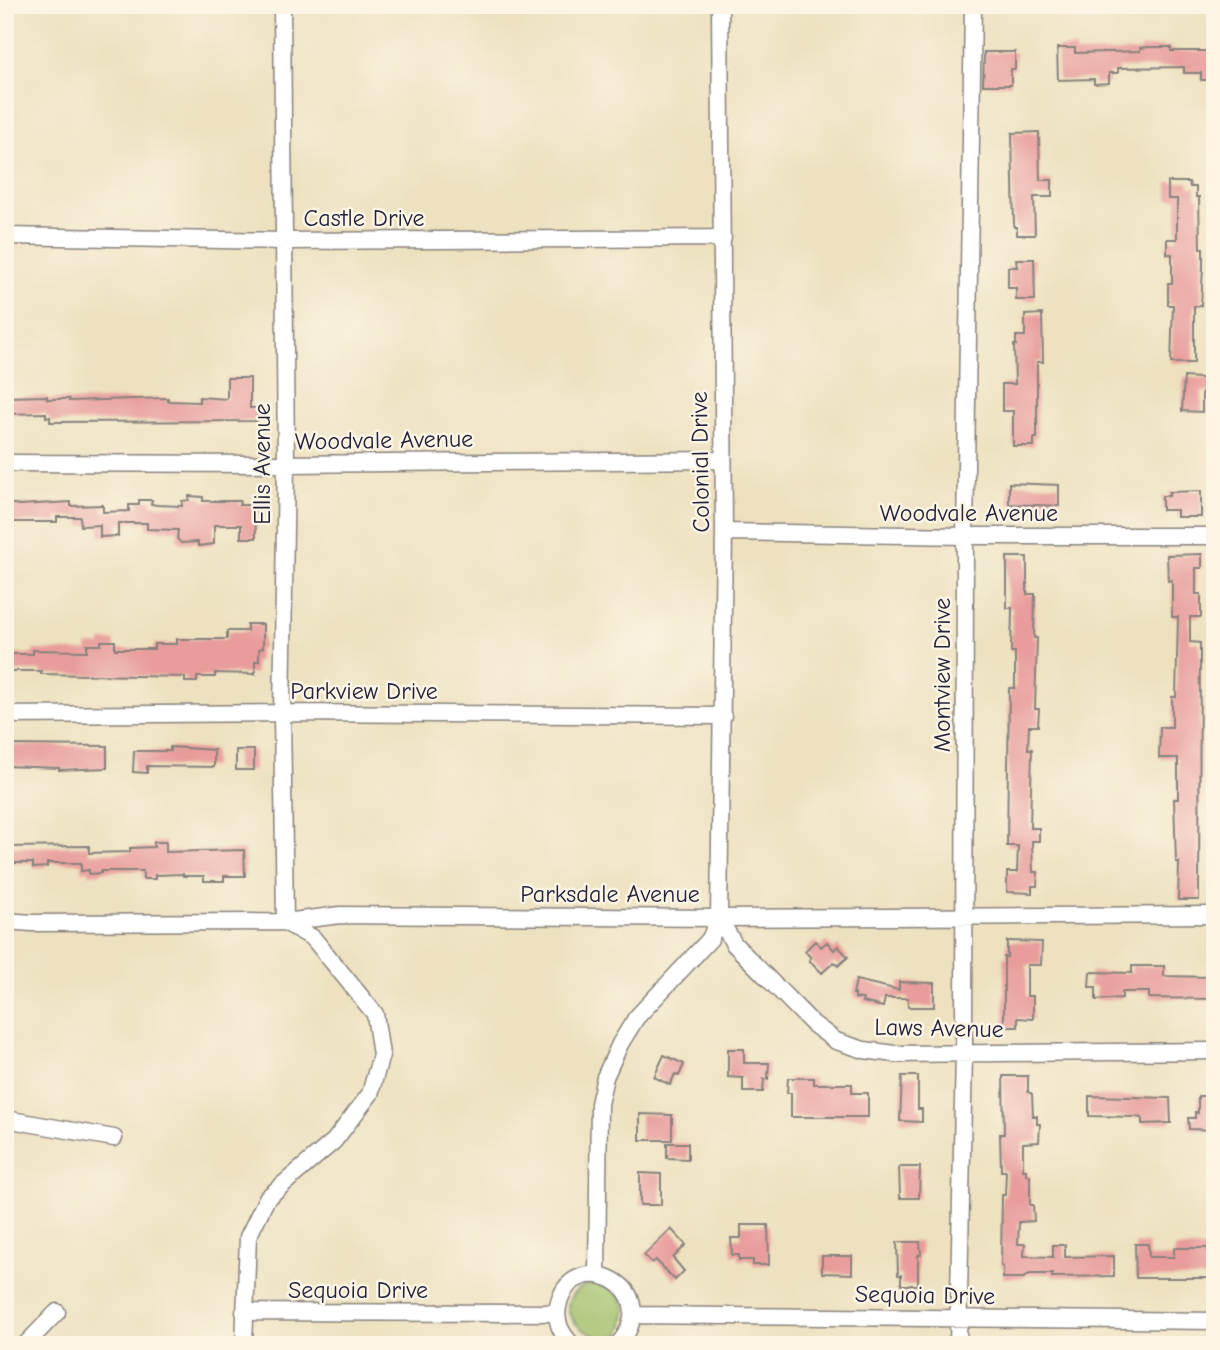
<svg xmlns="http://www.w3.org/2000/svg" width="1220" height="1350" font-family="'Comic Neue',sans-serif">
  <rect width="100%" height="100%" fill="#fcf5e5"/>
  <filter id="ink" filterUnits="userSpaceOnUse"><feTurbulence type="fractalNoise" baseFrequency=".0143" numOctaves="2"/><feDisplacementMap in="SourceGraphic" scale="14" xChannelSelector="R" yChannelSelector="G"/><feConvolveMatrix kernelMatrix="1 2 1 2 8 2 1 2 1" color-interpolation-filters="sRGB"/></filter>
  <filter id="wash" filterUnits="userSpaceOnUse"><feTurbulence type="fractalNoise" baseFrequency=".00686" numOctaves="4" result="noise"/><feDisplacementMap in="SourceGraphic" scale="28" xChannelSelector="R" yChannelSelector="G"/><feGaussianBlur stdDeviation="1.57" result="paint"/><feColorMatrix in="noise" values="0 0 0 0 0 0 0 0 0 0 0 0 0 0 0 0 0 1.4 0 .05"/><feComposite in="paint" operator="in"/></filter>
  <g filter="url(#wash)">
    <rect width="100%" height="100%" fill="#ede1bf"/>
    <!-- grass -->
    <path fill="#9fbf68" stroke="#607052" stroke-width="2" d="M588,1284L614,1288L626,1308C624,1316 624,1328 619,1334C593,1350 539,1305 588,1284Z"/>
    <g id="blocks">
      <!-- building -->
      <path fill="#e89d9c" d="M1149,47H1171V51H1215V80H1201V73H1184V67L1118,68V73H1109V83L1094,84V79L1058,80L1057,48H1075V53L1140,51V48Z
        M984,52H1015V69H1011V85H983Z
        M1039,132L1040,180H1052V197H1034L1035,235H1017V227H1014L1012,133Z
        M1168,182H1189L1190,187H1196V197H1199L1200,248H1203V266L1201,306H1194V363H1171L1173,305H1168V283H1172V254H1167V239H1177V199H1168Z
        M1016,259H1034L1035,300H1016V288H1008V267H1017Z
        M1042,314L1043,362H1037V438H1034V446H1013V411H1002V384H1015L1014,345H1016V336H1025V315Z
        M1184,377L1215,379L1214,392H1202V412L1182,411Z
        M227,378H250V408H257V421L50,422V417H46V413L5,414V397L47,396V399H69V401L168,398V401L199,402V397L227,399Z
        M1009,483L1059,485V506L1009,504Z
        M1201,491V517H1177V510H1162V496H1169V492Z
        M189,496L203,497V501H240L239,505H255L256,538H241V525H214V544L198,546V542L181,543L177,539L178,530L147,529V523H118V536L100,537V525L81,526L80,517H57V522H5V503L20,505L71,502V506L103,505V512L129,511V505H139V500H152L151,504L157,505L182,506V501L189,500Z
        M1202,554V568H1196V594H1201V617H1190V642L1200,643L1199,900H1178L1179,862H1176L1174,799H1178V758H1159L1160,727H1172V697H1176L1178,617H1172V580L1168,581L1167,555Z
        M1007,557H1027V594H1035L1034,638H1037L1035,709H1039L1038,726H1029L1028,749H1032L1030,828H1039V841H1032L1033,872H1038L1037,886H1032V893L1007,892V872H1017L1018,846H1007L1009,688H1015V652H1011L1012,608H1007Z
        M247,624H263V648L259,649V661H255V674L215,673V677H197V682H185V677L41,674V671H5V654H33V650L87,651V645H101V641H115V649H154V644H177V639H227V631H247Z
        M5,745L107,746V768L59,770V768L5,766Z
        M170,747L214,750V767L147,766V773L133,772L134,751H170Z
        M236,750H254V770H236Z
        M154,842H166V852L244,850L245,876H224V881H204V876H183V874L155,875V879H143V871H101V873L89,874V870L81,871V863H47V867L33,868V863H5V847L89,846V853L130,852V848L154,847Z
        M815,941L821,947L827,942L834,950L838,946L848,957L838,966L834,962L822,973L809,960L811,958L805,951Z
        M1007,941L1042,942L1041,965H1027V996H1033V1019L1018,1018V1027H1004V957H1007Z
        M1132,966H1164V976L1211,977V999L1149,998V992H1122V998L1096,1000V987H1089L1090,972L1132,973Z
        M856,980L899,990V982L934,983V1007H908V998H885L883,1007L862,1002L863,999L855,998V994H853Z
        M728,1049H744V1063H769L768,1079H764L763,1092H743V1078L728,1077Z
        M664,1055L684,1064L679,1076L675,1074L670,1085L654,1077Z
        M902,1076H918V1109H922V1122L900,1121Z
        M1003,1076H1028V1092L1032,1094L1033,1116H1037V1124H1040L1039,1142L1023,1143V1170H1026V1175H1030V1205H1033L1034,1221L1019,1222L1018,1244H1025L1024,1256L1053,1257V1245H1065V1257L1114,1256V1276L1052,1277V1274H1030L1025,1276L1024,1278H1003V1267L1001,1266L1002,1195H1005L1006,1171H1001L1000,1134H1004Z
        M788,1078H814V1084H852V1093H868V1117H791V1093H787Z
        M1089,1096L1170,1098L1171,1123L1142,1124V1118L1136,1117L1089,1116Z
        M1198,1096H1213L1215,1130L1189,1129L1188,1118H1195V1112L1198,1113Z
        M640,1114L672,1115V1140H640Z
        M667,1143H688V1159L667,1158Z
        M899,1167H920L919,1198H900Z
        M640,1173L661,1174V1205H640Z
        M741,1225H768L769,1265H753V1260H739V1255H732L731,1238H741Z
        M671,1229L686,1245L673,1258L684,1271L675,1280L656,1260L652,1263L644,1255Z
        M897,1242H920L921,1255H918V1285H901V1275H898Z
        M1135,1244H1148L1149,1257H1174V1248H1208V1253H1215V1278H1136Z
        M822,1256H852V1274L822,1273Z"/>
    </g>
  </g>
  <g filter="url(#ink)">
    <use href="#blocks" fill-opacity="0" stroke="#88827d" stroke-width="2"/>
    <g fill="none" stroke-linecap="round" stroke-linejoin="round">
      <!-- street casing -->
      <g stroke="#88827d" stroke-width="19">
        <path id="street" d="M5,236L284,241L723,238
          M5,463L286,464L722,460
          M724,532L965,536H1215
          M5,715L282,713L723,716
          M719,918L734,944L813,1024L836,1041L864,1050L895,1054L1215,1051
          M5,921L32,923L285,922L340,915L719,918L1215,915
          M5,1119L114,1138
          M597,1274L599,1104L605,1077L620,1044L636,1018L710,939L719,918L724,532L720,5
          M244,1312L556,1313
          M634,1315L1215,1321
          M25,1345L57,1312
          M244,1345L248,1237L267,1198L334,1141L370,1094L381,1055L375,1014L313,938L285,922L282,713L286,464L282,5
          M572,1345C560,1332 554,1320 559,1302C575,1245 668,1287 618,1345
          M958,1345L964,1052L965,536L973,5"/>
      </g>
      <!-- street -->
      <use href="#street" stroke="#fff" stroke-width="16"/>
    </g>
  </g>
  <g text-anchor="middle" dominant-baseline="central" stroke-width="5" stroke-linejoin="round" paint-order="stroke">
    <!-- street labels -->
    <g font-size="24" fill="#22223b" stroke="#fcf5e5">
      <text x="364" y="218">Castle Drive</text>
      <text transform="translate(384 440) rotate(-1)">Woodvale Avenue</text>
      <text transform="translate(700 462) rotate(-91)">Colonial Drive</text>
      <text transform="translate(262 464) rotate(-90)">Ellis Avenue</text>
      <text x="969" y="513">Woodvale Avenue</text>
      <text transform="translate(942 675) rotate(-90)">Montview Drive</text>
      <text x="364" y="691">Parkview Drive</text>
      <text x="610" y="894">Parksdale Avenue</text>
      <text transform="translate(939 1028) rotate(1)">Laws Avenue</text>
      <text x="358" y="1290">Sequoia Drive</text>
      <text transform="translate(925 1295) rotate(1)">Sequoia Drive</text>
    </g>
  </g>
  <!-- margin -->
  <rect width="1220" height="1350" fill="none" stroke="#fcf5e5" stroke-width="28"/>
</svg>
